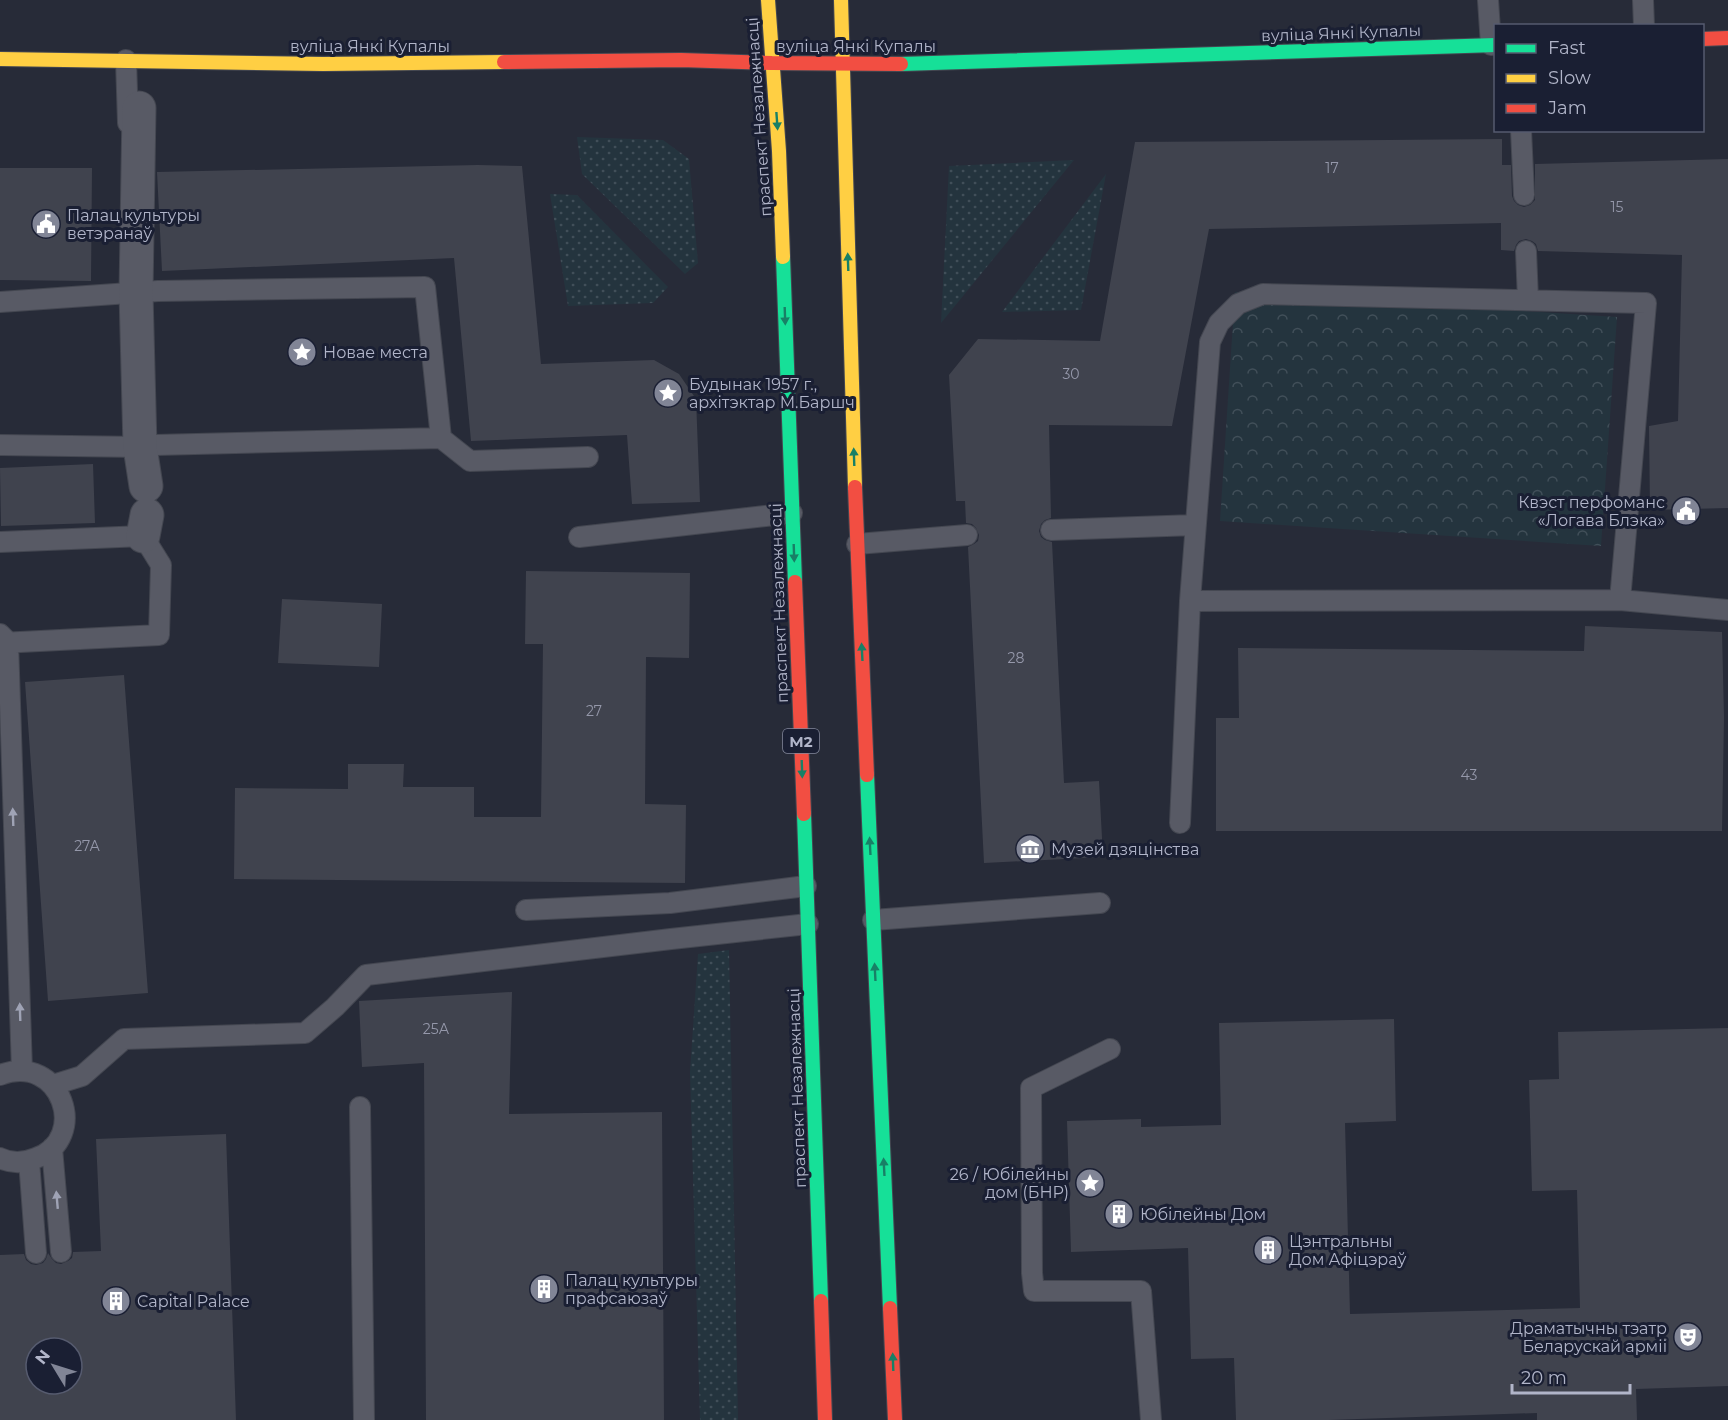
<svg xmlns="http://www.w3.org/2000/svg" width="1728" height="1420" font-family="Montserrat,sans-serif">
  <defs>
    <pattern id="grass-dots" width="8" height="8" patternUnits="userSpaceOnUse" patternTransform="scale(1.5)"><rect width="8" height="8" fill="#24343e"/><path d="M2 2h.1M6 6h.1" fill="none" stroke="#414f59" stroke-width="1.8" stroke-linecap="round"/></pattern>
    <pattern id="forest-crowns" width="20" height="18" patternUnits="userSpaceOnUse" patternTransform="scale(1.5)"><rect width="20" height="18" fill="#24343e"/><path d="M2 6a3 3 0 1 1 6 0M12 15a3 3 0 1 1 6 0" fill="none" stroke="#414f59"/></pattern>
  </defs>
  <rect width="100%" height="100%" fill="#272b38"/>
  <!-- grass -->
  <path fill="url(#grass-dots)" d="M577,137L663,140L689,159L698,263L685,274L582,174Z
    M1074,160L941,323L949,166Z
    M1106,174L1081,310L1002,312Z
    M550,194L577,195L668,287L653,303L568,306Z
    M729,950L738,1420H700L690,1072L698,954Z"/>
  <!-- forest -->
  <path fill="url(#forest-crowns)" d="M1235,292L1617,317L1601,546L1220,521Z"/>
  <!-- building -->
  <path fill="#40434e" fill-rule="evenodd" d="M1502,139V165H1511L1512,196L1514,201L1518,205L1524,207L1530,205L1535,200V164L1728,159V508L1650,510L1649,426L1678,421L1682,255L1538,251L1536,244L1532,241L1526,239L1519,241L1516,245L1514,251L1501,250V223L1209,229L1172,426L1049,425L1051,518L1045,520L1041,524L1039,531L1041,537L1045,540L1052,542L1064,783L1099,781L1103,857L984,863L968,547L974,544L978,541L979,535L976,528L972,524L966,523L965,501H956L949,375L978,339L1100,341L1135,142Z
    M478,165L522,166L541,364L654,360L679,374L696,399L700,502L632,504L627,435L471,441L454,258L162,271L157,172Z
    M0,168H92L91,281L0,280Z
    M93,464L95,523L1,526L0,468Z
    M526,571L690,573L689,658L646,657L645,804L686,805L685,883L234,879L235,788L348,789V764H404L403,787H474V817H541L543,644H525Z
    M282,599L382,604L379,667L278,663Z
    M1585,626L1722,632L1724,717L1722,831H1216V718H1239L1238,648L1584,651Z
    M124,675L148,993L48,1001L25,682Z
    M512,992L509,1114L662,1112L664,1420H426L424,1063L362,1067L359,1001Z
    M1394,1019L1396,1121L1345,1123L1350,1314L1580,1308L1577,1190L1532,1191L1529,1080L1559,1079L1558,1032L1728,1028V1386L1636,1389L1637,1420H1537V1413L1329,1420H1236L1234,1358L1191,1359L1188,1248L1071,1252L1067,1121L1141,1119V1127L1221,1125L1219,1023Z
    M226,1134L236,1420H0V1255L24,1254L26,1260L31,1264L36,1265L43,1263L46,1259L48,1253L52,1259L56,1263L61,1264L68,1261L72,1258L73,1252L101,1251L96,1139ZM36,1348H72V1384H36Z"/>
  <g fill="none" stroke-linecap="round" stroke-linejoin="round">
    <!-- lane casing -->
    <g stroke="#444751" stroke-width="22">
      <path id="lane" d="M1488,0L1491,45
        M1643,0L1644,26
        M126,60L128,123
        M1521,130L1524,195
        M1526,251L1528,300
        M0,302L158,291L425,287L441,438L155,445L140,447L0,445
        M441,438L470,461L588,457
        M1051,530L1195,525
        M579,537L792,513
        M0,542L143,536L161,565L159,635L0,643
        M857,544L967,535
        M1190,601L1620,600L1728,610
        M0,634L8,642L22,1071
        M1180,823L1190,601L1210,342L1219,323L1238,304L1263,294L1646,303L1620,600
        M526,910L670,903L806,886
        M873,920L1100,903
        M1110,1049L1031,1088L1032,1273L1034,1291H1141L1151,1420
        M0,1075C62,1052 90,1139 36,1158C24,1163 12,1164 0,1158
        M53,1085L82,1076L124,1039L305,1033L335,1007L366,975L671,939L808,924
        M360,1107L364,1420
        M52,1148L61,1252
        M29,1161L36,1253"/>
    </g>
    <!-- street casing -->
    <g stroke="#444751" stroke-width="35">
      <path id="street" d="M139,108L136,293L140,447L146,486
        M143,536L147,515"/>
    </g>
    <!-- fast casing -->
    <g stroke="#444751" stroke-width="16">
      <path id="fast" d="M901,64L1496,45
        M783,257L795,582
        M867,775L890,1308
        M804,814L821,1301"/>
    </g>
    <!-- slow casing -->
    <g stroke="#444751" stroke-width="16">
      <path id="slow" d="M768,0L779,151L783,257
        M841,0L855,487
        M0,59L323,64L504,62"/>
    </g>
    <!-- jam casing -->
    <g stroke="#444751" stroke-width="16">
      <path id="jam" d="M1702,39L1728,38
        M504,62L681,60L772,63L901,64
        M855,487L867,775
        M795,582L804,814
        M821,1301L825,1420
        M890,1308L895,1420"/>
    </g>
    <!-- lane -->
    <use href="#lane" stroke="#585a65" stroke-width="20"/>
    <!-- street -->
    <use href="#street" stroke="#585a65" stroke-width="33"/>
    <!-- fast -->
    <use href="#fast" stroke="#16e098" stroke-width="14"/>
    <!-- slow -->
    <use href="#slow" stroke="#ffcf43" stroke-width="14"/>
    <!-- jam -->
    <use href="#jam" stroke="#f24e42" stroke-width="14"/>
  </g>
  <!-- one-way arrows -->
  <defs><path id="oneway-solid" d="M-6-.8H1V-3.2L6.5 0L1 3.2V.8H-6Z" transform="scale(1.5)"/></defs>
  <g fill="#188066">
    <use href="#oneway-solid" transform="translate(777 121) rotate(86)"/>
    <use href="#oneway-solid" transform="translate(848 262) rotate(-92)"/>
    <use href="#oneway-solid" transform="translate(785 316) rotate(88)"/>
    <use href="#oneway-solid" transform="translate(854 457) rotate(-92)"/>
    <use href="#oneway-solid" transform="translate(794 553) rotate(88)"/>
    <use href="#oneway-solid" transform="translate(862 652) rotate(-93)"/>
    <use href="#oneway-solid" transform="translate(802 769) rotate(88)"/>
    <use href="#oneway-solid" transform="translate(870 846) rotate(-93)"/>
    <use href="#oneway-solid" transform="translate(875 972) rotate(-93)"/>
    <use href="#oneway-solid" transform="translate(884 1167) rotate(-93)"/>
    <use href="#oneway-solid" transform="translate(893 1362) rotate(-92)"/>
  </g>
  <g fill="#9fa3b5">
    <use href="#oneway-solid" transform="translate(13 817) rotate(-92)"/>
    <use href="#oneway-solid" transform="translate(20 1012) rotate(-92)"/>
    <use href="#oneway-solid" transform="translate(57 1200) rotate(-95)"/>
  </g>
  <!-- icons -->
  <defs>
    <g id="civic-disc" transform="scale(1.5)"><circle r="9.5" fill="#818596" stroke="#1a1f33"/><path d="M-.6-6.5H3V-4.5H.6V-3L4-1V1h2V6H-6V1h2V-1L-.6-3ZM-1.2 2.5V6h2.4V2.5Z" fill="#fff"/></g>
    <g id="sight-disc" transform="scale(1.5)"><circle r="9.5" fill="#818596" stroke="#1a1f33"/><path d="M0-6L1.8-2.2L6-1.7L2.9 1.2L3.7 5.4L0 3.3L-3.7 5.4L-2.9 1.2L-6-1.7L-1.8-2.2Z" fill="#fff"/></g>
    <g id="museum-disc" transform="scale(1.5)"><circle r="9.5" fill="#818596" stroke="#1a1f33"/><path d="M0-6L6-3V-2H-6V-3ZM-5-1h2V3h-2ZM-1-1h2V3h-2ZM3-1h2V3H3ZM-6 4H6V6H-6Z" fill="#fff"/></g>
    <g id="building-disc" transform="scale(1.5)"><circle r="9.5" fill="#818596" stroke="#1a1f33"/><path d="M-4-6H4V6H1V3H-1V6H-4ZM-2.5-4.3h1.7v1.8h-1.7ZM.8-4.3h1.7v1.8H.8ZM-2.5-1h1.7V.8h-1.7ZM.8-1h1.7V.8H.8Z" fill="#fff"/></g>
    <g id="theatre-disc" transform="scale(1.5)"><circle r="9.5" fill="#818596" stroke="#1a1f33"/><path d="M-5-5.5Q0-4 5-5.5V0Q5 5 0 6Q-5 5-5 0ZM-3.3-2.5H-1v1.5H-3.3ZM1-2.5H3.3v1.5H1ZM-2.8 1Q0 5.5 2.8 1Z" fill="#fff"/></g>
  </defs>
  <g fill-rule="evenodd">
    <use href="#civic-disc" x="46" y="224"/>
    <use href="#sight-disc" x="302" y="352"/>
    <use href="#sight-disc" x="668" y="393"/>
    <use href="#civic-disc" x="1686" y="511"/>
    <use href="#museum-disc" x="1030" y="849"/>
    <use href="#sight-disc" x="1090" y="1183"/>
    <use href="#building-disc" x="1119" y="1214"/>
    <use href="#building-disc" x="1268" y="1250"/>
    <use href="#building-disc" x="544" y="1289"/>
    <use href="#building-disc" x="116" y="1301"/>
    <use href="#theatre-disc" x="1688" y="1337"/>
  </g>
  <g text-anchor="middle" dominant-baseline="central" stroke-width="6" stroke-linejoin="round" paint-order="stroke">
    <!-- number labels -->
    <g font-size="14" fill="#9598aa">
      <text x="1332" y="168">17</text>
      <text x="1617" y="207">15</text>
      <text x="1071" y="374">30</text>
      <text x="1016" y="658">28</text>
      <text x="594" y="711">27</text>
      <text x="1469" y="775">43</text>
      <text x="87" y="846">27А</text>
      <text x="436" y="1029">25А</text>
    </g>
    <!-- shield labels -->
    <rect fill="#1a1f33" stroke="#84889c" stroke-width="1.5" x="783" y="729" width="36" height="24" rx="4.5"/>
    <g font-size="15" font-weight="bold" fill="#b1b5c9">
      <text x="801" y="741">М2</text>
    </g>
    <!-- street labels -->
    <g font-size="16" fill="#b1b5c9" stroke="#1a1f33">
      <text transform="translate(1341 33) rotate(-2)">вуліца Янкі Купалы</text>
      <text x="370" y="46">вуліца Янкі Купалы</text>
      <text x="856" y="46">вуліца Янкі Купалы</text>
      <text transform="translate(759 117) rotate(-94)">праспект Незалежнасці</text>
      <text transform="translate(779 603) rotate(-92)">праспект Незалежнасці</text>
      <text transform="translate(797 1088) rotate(-92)">праспект Незалежнасці</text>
    </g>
    <!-- poi labels -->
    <g font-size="16" fill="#b1b5c9" stroke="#1a1f33" text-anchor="start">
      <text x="67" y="215">Палац культуры<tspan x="67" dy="18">ветэранаў</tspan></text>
      <text x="323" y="352">Новае места</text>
      <text x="689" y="384">Будынак 1957 г.,<tspan x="689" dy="18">архітэктар М.Баршч</tspan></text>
      <text x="1665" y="502" text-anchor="end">Квэст перфоманс<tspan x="1665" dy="18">«Логава Блэка»</tspan></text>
      <text x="1051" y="849">Музей дзяцінства</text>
      <text x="1069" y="1174" text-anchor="end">26 / Юбілейны<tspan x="1069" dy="18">дом (БНР)</tspan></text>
      <text x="1140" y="1214">Юбілейны Дом</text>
      <text x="1289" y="1241">Цэнтральны<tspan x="1289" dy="18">Дом Афіцэраў</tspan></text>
      <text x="565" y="1280">Палац культуры<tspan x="565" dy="18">прафсаюзаў</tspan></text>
      <text x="137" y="1301">Capital Palace</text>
      <text x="1667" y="1328" text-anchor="end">Драматычны тэатр<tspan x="1667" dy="18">Беларускай арміі</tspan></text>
    </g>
  </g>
  <!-- legend -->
  <rect x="1494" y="24" width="210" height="108" fill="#1a1f33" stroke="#565b6f" stroke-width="1.5"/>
  <rect x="1506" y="44" width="30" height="9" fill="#16e098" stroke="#565b6f" stroke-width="1.5"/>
  <text x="1548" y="54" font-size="18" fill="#b1b5c9">Fast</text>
  <rect x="1506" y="74" width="30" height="9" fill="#ffcf43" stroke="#565b6f" stroke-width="1.5"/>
  <text x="1548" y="84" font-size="18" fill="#b1b5c9">Slow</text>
  <rect x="1506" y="104" width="30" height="9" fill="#f24e42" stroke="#565b6f" stroke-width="1.5"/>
  <text x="1548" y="114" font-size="18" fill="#b1b5c9">Jam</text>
  <!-- north arrow -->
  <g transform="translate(54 1366) rotate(308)"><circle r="28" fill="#1a1f33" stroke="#565b6f" stroke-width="1.5"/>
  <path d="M0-4.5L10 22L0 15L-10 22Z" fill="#818596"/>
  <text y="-9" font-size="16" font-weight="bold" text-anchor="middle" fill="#b1b5c9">N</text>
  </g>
  <!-- scale -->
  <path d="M1512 1384v9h118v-9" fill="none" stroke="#b1b5c9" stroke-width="3"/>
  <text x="1521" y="1384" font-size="18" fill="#b1b5c9" stroke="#1a1f33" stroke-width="4.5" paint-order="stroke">20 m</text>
</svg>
